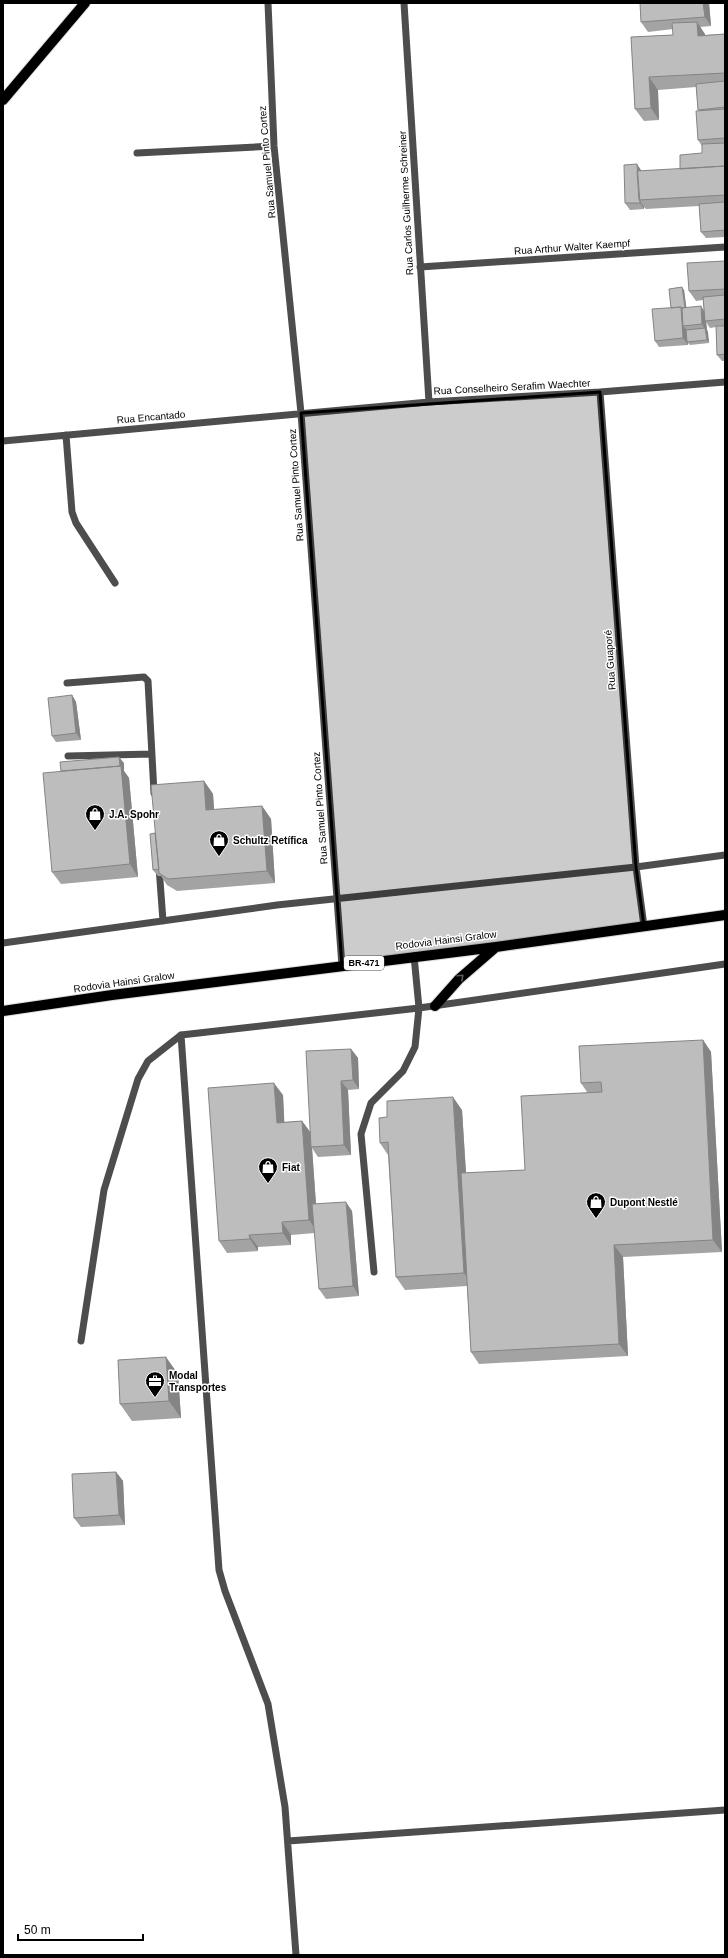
<svg xmlns="http://www.w3.org/2000/svg" width="728" height="1958" font-family="Helvetica,sans-serif">
  <rect width="100%" height="100%" fill="#fff"/>
  <g fill="none" stroke-linecap="round" stroke-linejoin="round">
    <!-- major casing -->
    <g stroke="#dbdbdb" stroke-width="12">
      <path id="major" d="M3,100L85,3
        M435,1006L459,979L496,947
        M3,1011L112,995L496,947L725,915"/>
    </g>
    <!-- minor -->
    <path stroke="#4d4d4d" stroke-width="7" d="M268,3L274,146L301,413L342,966
      M404,3L429,402
      M137,153L274,146
      M420,267L725,247
      M600,392L636,867L644,926
      M66,435L72,512L76,523L115,583
      M3,441L429,402L600,392L725,382
      M67,683L144,677L148,681L154,793
      M68,756L152,754
      M159,867L163,921
      M3,943L277,905L636,867L725,855
      M374,1272L361,1134L371,1103L403,1071L415,1047L419,1008L414,956
      M81,1341L104,1190L138,1079L148,1061L181,1035
      M288,1841L725,1810
      M296,1955L285,1807L268,1704L225,1591L219,1570L181,1035L419,1008L725,964"/>
    <!-- major -->
    <use href="#major" stroke="#000" stroke-width="10"/>
  </g>
  <!-- wall -->
  <path fill="#a3a3a3" d="M640,3H709L711,26L700,27L705,35L725,34V237L706,238L701,232L699,206L646,209L644,207V209L630,210L625,203L641,171L680,169L702,153V146L698,140L699,111L698,110L696,87L658,90L659,120L644,121L635,109L631,37L673,35V29L648,32L641,22Z
    M725,261V361H722L717,355L716,327L710,328L706,322L709,343L690,345L688,343V345L659,347L655,341L671,308L684,290L686,307L704,311L703,300L696,301L689,291Z
    M72,695L76,702L81,740L56,742L52,736Z
    M124,763V771L129,778L138,877L61,884L52,872L61,771Z
    M204,781L213,794L214,810L262,806L271,819L275,883L177,891L167,885L161,876H158L153,870L155,833Z
    M703,1040L711,1052L722,1252L623,1257L628,1356L479,1364L471,1352L467,1286L405,1290L396,1277L388,1155L380,1143L462,1110L466,1173L525,1170L587,1092L581,1083Z
    M351,1049L358,1058L359,1089L348,1090L351,1155L318,1157L312,1148L316,1204L352,1211L359,1296L326,1299L319,1289L315,1233L291,1235V1245L258,1247V1251L227,1253L219,1241L283,1095L284,1122L302,1121L310,1132Z
    M178,1374L181,1418L132,1421L120,1404Z
    M116,1472L123,1481L125,1525L81,1527L74,1518Z"/>
  <!-- shaded-wall -->
  <path fill="#848484" d="M703,3H709L711,26L705,17Z
    M697,22L705,34L706,48L698,36Z
    M649,77L658,90L659,120L651,108Z
    M637,164L641,170L643,200H639Z
    M639,200L644,207V209L640,203Z
    M682,287L684,290L687,312L685,309Z
    M701,306L705,312L707,330L708,332L709,343L707,340L705,329L702,324Z
    M681,307L685,313L683,326L687,330L688,345L683,338Z
    M72,695L76,702L81,740L76,733Z
    M119,757L124,763V771L129,778L138,877L130,864Z
    M204,781L213,794L215,822L206,810Z
    M262,806L271,819L275,883L267,871Z
    M703,1040L711,1052L722,1252L713,1240Z
    M351,1049L358,1058L359,1089L353,1080Z
    M341,1081L348,1090L351,1155L344,1145Z
    M274,1083L283,1095L285,1135L277,1123Z
    M453,1097L462,1110L473,1285L464,1273Z
    M302,1121L311,1133V1147L312,1148L318,1233L309,1220Z
    M346,1202L352,1211L359,1296L353,1286Z
    M282,1222L291,1235V1245L283,1233Z
    M249,1235L258,1247V1251L250,1239Z
    M614,1245L623,1257L628,1356L619,1344Z
    M166,1357L178,1374L181,1418L169,1401Z
    M116,1472L123,1481L125,1525L119,1515Z"/>
  <!-- building -->
  <path fill="#bdbdbd" stroke="#848484" d="M640,3H703L705,17L641,22Z
    M697,22L698,36L725,34V73L649,77L651,108L635,109L631,37L673,35L672,23Z
    M725,81V107L698,110L696,84Z
    M725,109V138L698,140L696,111Z
    M725,143V166L680,169V155L702,153V144Z
    M637,164L640,203H625L624,165Z
    M725,166V195L639,200L637,171Z
    M725,202V230L701,232L699,204Z
    M725,261V289L689,291L687,263Z
    M682,287L685,307L682,308V309L681,307L671,308L669,289Z
    M725,295V319L705,321L703,297Z
    M701,306L702,324L683,326L682,308Z
    M681,307L683,338L655,341L652,309Z
    M716,326H725V354L717,355Z
    M705,328L707,340L687,342L686,330Z
    M72,695L76,733L52,736L48,698Z
    M119,757L120,766L61,771L60,762Z
    M121,766L130,864L52,872L43,773Z
    M204,781L206,810L262,806L267,871L168,879L159,873L151,785Z
    M155,833L159,869L153,870L150,834Z
    M703,1040L713,1240L614,1245L619,1344L471,1352L461,1173L525,1170L521,1096L602,1092L601,1082L581,1083L579,1046Z
    M351,1049L353,1080L341,1081L344,1145L311,1147L306,1051Z
    M274,1083L277,1123L302,1121L309,1220L282,1222L283,1233L249,1235L250,1239L219,1241L208,1088Z
    M453,1097L464,1273L396,1277L388,1142L380,1143L379,1118L387,1117V1101Z
    M346,1202L353,1286L319,1289L312,1204Z
    M166,1357L169,1401L120,1404L118,1360Z
    M116,1472L119,1515L74,1518L72,1474Z"/>
  <!-- one-way arrows -->
  <defs><path id="oneway-chevron" d="M-2-3.5L2.5 0L-2 3.5" fill="none" stroke-width="1.6" stroke-linecap="round" stroke-linejoin="round"/></defs>
  <use stroke="#595959" href="#oneway-chevron" transform="translate(461 977) rotate(-43)"/>
  <!-- marked area -->
  <path fill="#000" fill-opacity="0.2" stroke="#000" stroke-width="3" stroke-linejoin="round" d="M600,392L636,867L644,926L342,966L301,413Z"/>
  <!-- icons -->
  <defs>
    <g id="shop-pin" transform="scale(1)"><path d="M0 17L-7.5 6A9.5 9.5 0 1 1 7.5 6Z" fill="#000" stroke="#fff"/><path d="M-5-2.5h2.3a2.7 3.5 0 0 1 5.4 0H5L5.5 6h-11ZM-1.5-2.5h3a1.5 2.3 0 0 0-3 0Z" fill="#fff"/></g>
    <g id="office-pin" transform="scale(1)"><path d="M0 17L-7.5 6A9.5 9.5 0 1 1 7.5 6Z" fill="#000" stroke="#fff"/><path d="M-6-3h4V-5.5h4V-3h4V5H-6ZM-1-4.5V-3h2v-1.5ZM-6 0V1H6V0Z" fill="#fff"/></g>
  </defs>
  <g fill-rule="evenodd">
    <use href="#shop-pin" x="95" y="814"/>
    <use href="#shop-pin" x="219" y="840"/>
    <use href="#shop-pin" x="268" y="1167"/>
    <use href="#shop-pin" x="596" y="1202"/>
    <use href="#office-pin" x="155" y="1381"/>
  </g>
  <g text-anchor="middle" dominant-baseline="central" stroke-width="3" stroke-linejoin="round" paint-order="stroke">
    <!-- shield labels -->
    <rect fill="#fff" stroke="#4c4c4c" stroke-width="1" x="344" y="956" width="40" height="14" rx="3"/>
    <g font-size="9" font-weight="bold" fill="#000">
      <text x="364" y="963">BR-471</text>
    </g>
    <!-- street labels -->
    <g font-size="10" fill="#000" stroke="#fff">
      <text transform="translate(267 162) rotate(-95)">Rua Samuel Pinto Cortez</text>
      <text transform="translate(406 203) rotate(-93)">Rua Carlos Guilherme Schreiner</text>
      <text transform="translate(572 247) rotate(-4)">Rua Arthur Walter Kaempf</text>
      <text transform="translate(512 387) rotate(-3)">Rua Conselheiro Serafim Waechter</text>
      <text transform="translate(151 417) rotate(-5)">Rua Encantado</text>
      <text transform="translate(296 485) rotate(-94)">Rua Samuel Pinto Cortez</text>
      <text transform="translate(610 660) rotate(-94)">Rua Guaporé</text>
      <text transform="translate(320 808) rotate(-94)">Rua Samuel Pinto Cortez</text>
      <text transform="translate(446 940) rotate(-7)">Rodovia Hainsi Gralow</text>
      <text transform="translate(124 982) rotate(-8)">Rodovia Hainsi Gralow</text>
    </g>
    <!-- poi labels -->
    <g font-size="10" font-weight="bold" fill="#000" stroke="#fff" text-anchor="start">
      <text x="109" y="814">J.A. Spohr</text>
      <text x="233" y="840">Schultz Retífica</text>
      <text x="282" y="1167">Fiat</text>
      <text x="610" y="1202">Dupont Nestlé</text>
      <text x="169" y="1375">Modal<tspan x="169" dy="12">Transportes</tspan></text>
    </g>
  </g>
  <!-- border -->
  <rect width="728" height="1958" fill="none" stroke="#000000" stroke-width="8"/>
  <!-- scale -->
  <path d="M18 1934v6h125v-6" fill="none" stroke="#000000" stroke-width="2"/>
  <text x="24" y="1934" font-size="12" fill="#000000" stroke="#ffffff" stroke-width="3" paint-order="stroke">50 m</text>
</svg>
